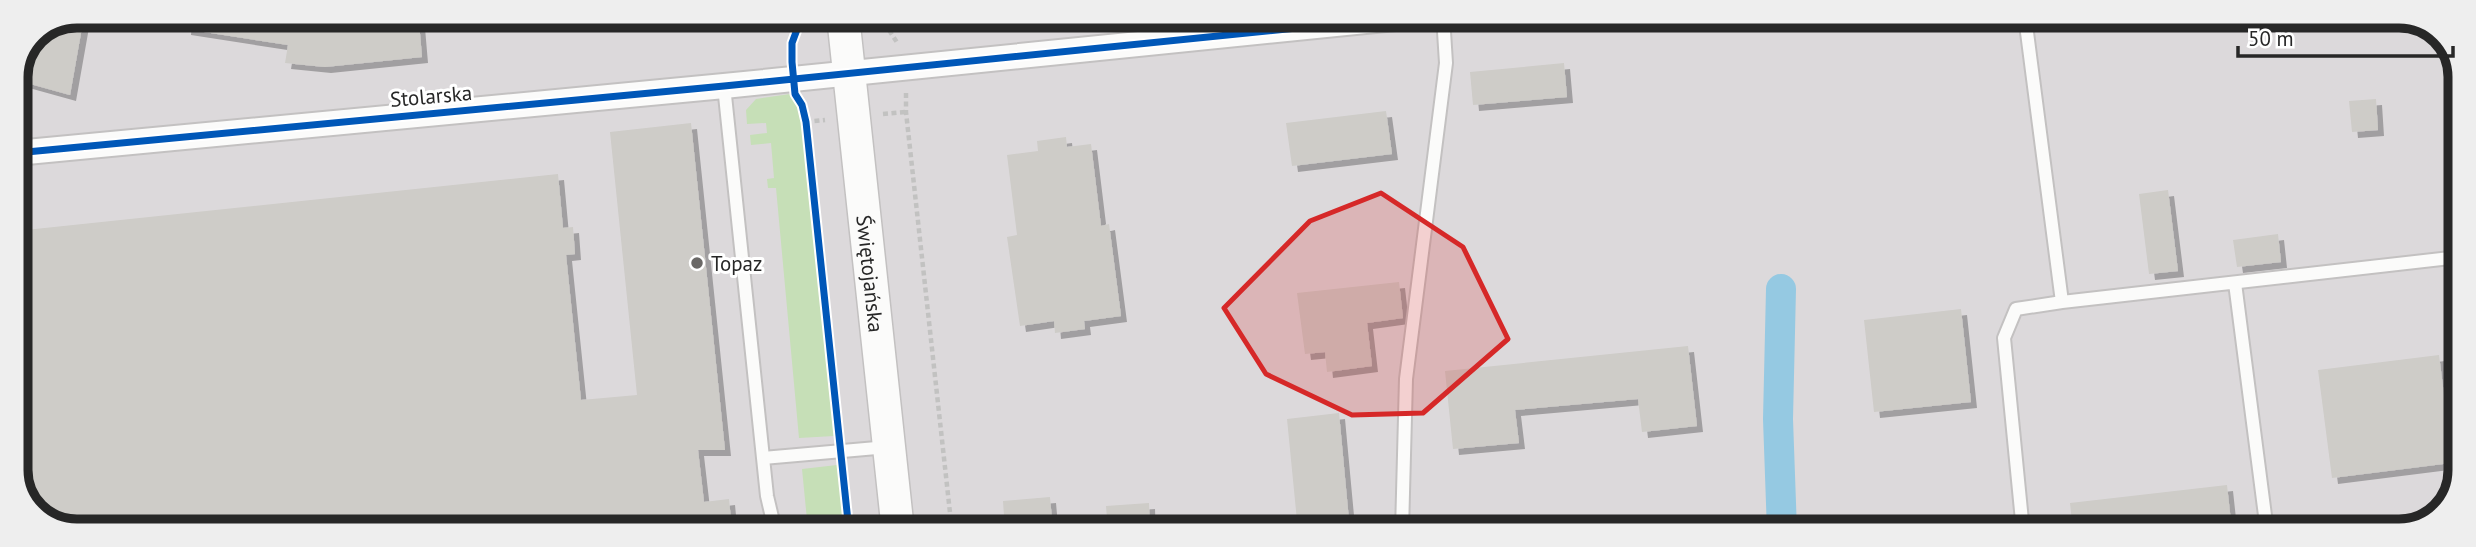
<svg xmlns="http://www.w3.org/2000/svg" width="2476" height="547" font-family="'PT Sans',sans-serif">
  <defs>
    <filter id="shadow"><feDropShadow dx="6" dy="6" stdDeviation="0" flood-color="#0004"/></filter>
  </defs>
  <rect width="100%" height="100%" fill="#e6e2dc"/>
  <!-- industrial -->
  <path fill="#dcd9db" d="M77,16L2410,17L2445,36L2460,69L2459,481L2439,516L2399,531L66,530L31,511L16,478V77L34,33Z"/>
  <!-- green -->
  <path fill="#c6dfb7" d="M790,94L800,112L834,436L799,438L776,188H768L767,179L774,178L771,143L751,145L750,135L767,133L766,123L747,124L746,110L756,99Z
    M837,465L845,531L808,530L802,469Z"/>
  <g fill="none" stroke-linecap="round" stroke-linejoin="round">
    <!-- canal -->
    <path stroke="#95c9e2" stroke-width="30" d="M1781,289L1778,419L1782,531"/>
  </g>
  <!-- building -->
  <path fill="#ceccc8" filter="url(#shadow)" d="M77,16H84L70,95L16,80L34,33Z
    M186,16H410L411,22H419L422,57L325,67L285,63L288,45L185,29Z
    M1564,63L1567,97L1473,105L1470,72Z
    M2376,99L2378,130L2352,132L2349,101Z
    M1386,111L1392,154L1292,166L1286,123Z
    M691,123L725,450H698L704,502L729,499L732,530H66L31,511L16,478V231L558,174L563,228L573,227L575,254L566,255L581,400L637,395L610,132Z
    M1066,137L1067,147L1091,144L1101,226L1109,224L1121,316L1084,321L1085,329L1055,333L1054,321L1020,326L1007,237L1017,235L1007,155L1038,151L1037,141Z
    M2168,190L2178,271L2149,274L2139,194Z
    M2278,234L2281,262L2237,267L2233,240Z
    M1399,282L1403,318L1367,323L1372,366L1327,372L1325,352L1305,354L1297,293Z
    M1961,309L1971,402L1874,412L1864,320Z
    M1688,346L1697,426L1642,432L1638,399L1515,410L1519,443L1453,449L1445,371Z
    M2439,355L2449,435L2459,434V462L2332,478L2318,370Z
    M1339,413L1350,531H1298L1287,419Z
    M2227,485L2232,531H2073L2070,503Z
    M1050,497L1053,531H1005L1003,501Z
    M1149,503L1150,531H1108L1106,506Z"/>
  <g fill="none" stroke-linecap="round" stroke-linejoin="round">
    <!-- service casing -->
    <g stroke="#c3c1c1" stroke-width="16">
      <path id="service" d="M1168,16L1170,41
        M2025,17L2062,302L2459,257
        M724,86L767,496L775,530
        M2235,283L2267,531
        M763,458L888,447
        M1402,531L1406,379L1446,63L1443,16
        M2023,531L2004,338L2016,309L2062,302"/>
    </g>
    <!-- minor casing -->
    <g stroke="#c3c1c1" stroke-width="28">
      <path id="minor" d="M16,153L724,86L1415,16"/>
    </g>
    <!-- tertiary casing -->
    <g stroke="#c3c1c1" stroke-width="35">
      <g id="tertiary">
        <path id="s1" d="M843,16L898,531"/>
      </g>
    </g>
    <!-- path -->
    <path stroke="#c2c2c1" stroke-width="4.5" stroke-dasharray="5 3.5" stroke-linecap="butt" d="M880,16L898,44
      M801,20L816,19
      M906,93V112L952,531
      M883,114L906,112
      M806,122L825,120"/>
    <!-- service -->
    <use href="#service" stroke="#fbfbfa" stroke-width="12"/>
    <!-- minor -->
    <use href="#minor" stroke="#fbfbfa" stroke-width="24"/>
    <!-- tertiary -->
    <use href="#tertiary" stroke="#fbfbfa" stroke-width="32"/>
    <!-- cycleway casing -->
    <g stroke="#fff" stroke-width="11">
      <path id="cycleway" d="M802,16L792,43V62L795,94L802,105L806,122L849,531
        M16,153L724,86L1415,16"/>
    </g>
    <!-- cycleway -->
    <use href="#cycleway" stroke="#0057b8" stroke-width="7"/>
  </g>
  <!-- marked area -->
  <path fill="#d62828" fill-opacity="0.2" stroke="#d62828" stroke-width="5" stroke-linejoin="round" d="M1381,193L1463,247L1508,339L1423,413L1352,415L1266,374L1224,308L1310,221Z"/>
  <!-- markers -->
  <circle fill="#6a6866" stroke="#fff" stroke-width="2.5" cx="697" cy="263" r="7"/>
  <g text-anchor="middle" dominant-baseline="central" stroke-width="6" stroke-linejoin="round" paint-order="stroke">
    <!-- street labels -->
    <g font-size="21" fill="#272727" stroke="#fff">
      <text transform="translate(431 96) rotate(-5)">Stolarska</text>
      <text stroke="none"><textPath href="#s1" startOffset="259">Świętojańska</textPath></text>
    </g>
    <!-- poi labels -->
    <g font-size="21" fill="#272727" stroke="#fff" text-anchor="start">
      <text x="711" y="263">Topaz</text>
    </g>
  </g>
  <!-- crop -->
  <path d="M0 0H2476V547H0ZM77 28H2399A49 49 0 0 1 2448 77V470A49 49 0 0 1 2399 519H77A49 49 0 0 1 28 470V77A49 49 0 0 1 77 28Z" fill="#eee" fill-rule="evenodd"/>
  <path fill="none" stroke="#272727" stroke-width="9" d="M77 28H2399A49 49 0 0 1 2448 77V470A49 49 0 0 1 2399 519H77A49 49 0 0 1 28 470V77A49 49 0 0 1 77 28Z"/>
  <!-- scale -->
  <path d="M2238 46v10h215v-10" fill="none" stroke="#272727" stroke-width="3.5"/>
  <text x="2248" y="46" font-size="21" fill="#272727" stroke="#ffffff" stroke-width="5" paint-order="stroke">50 m</text>
</svg>
